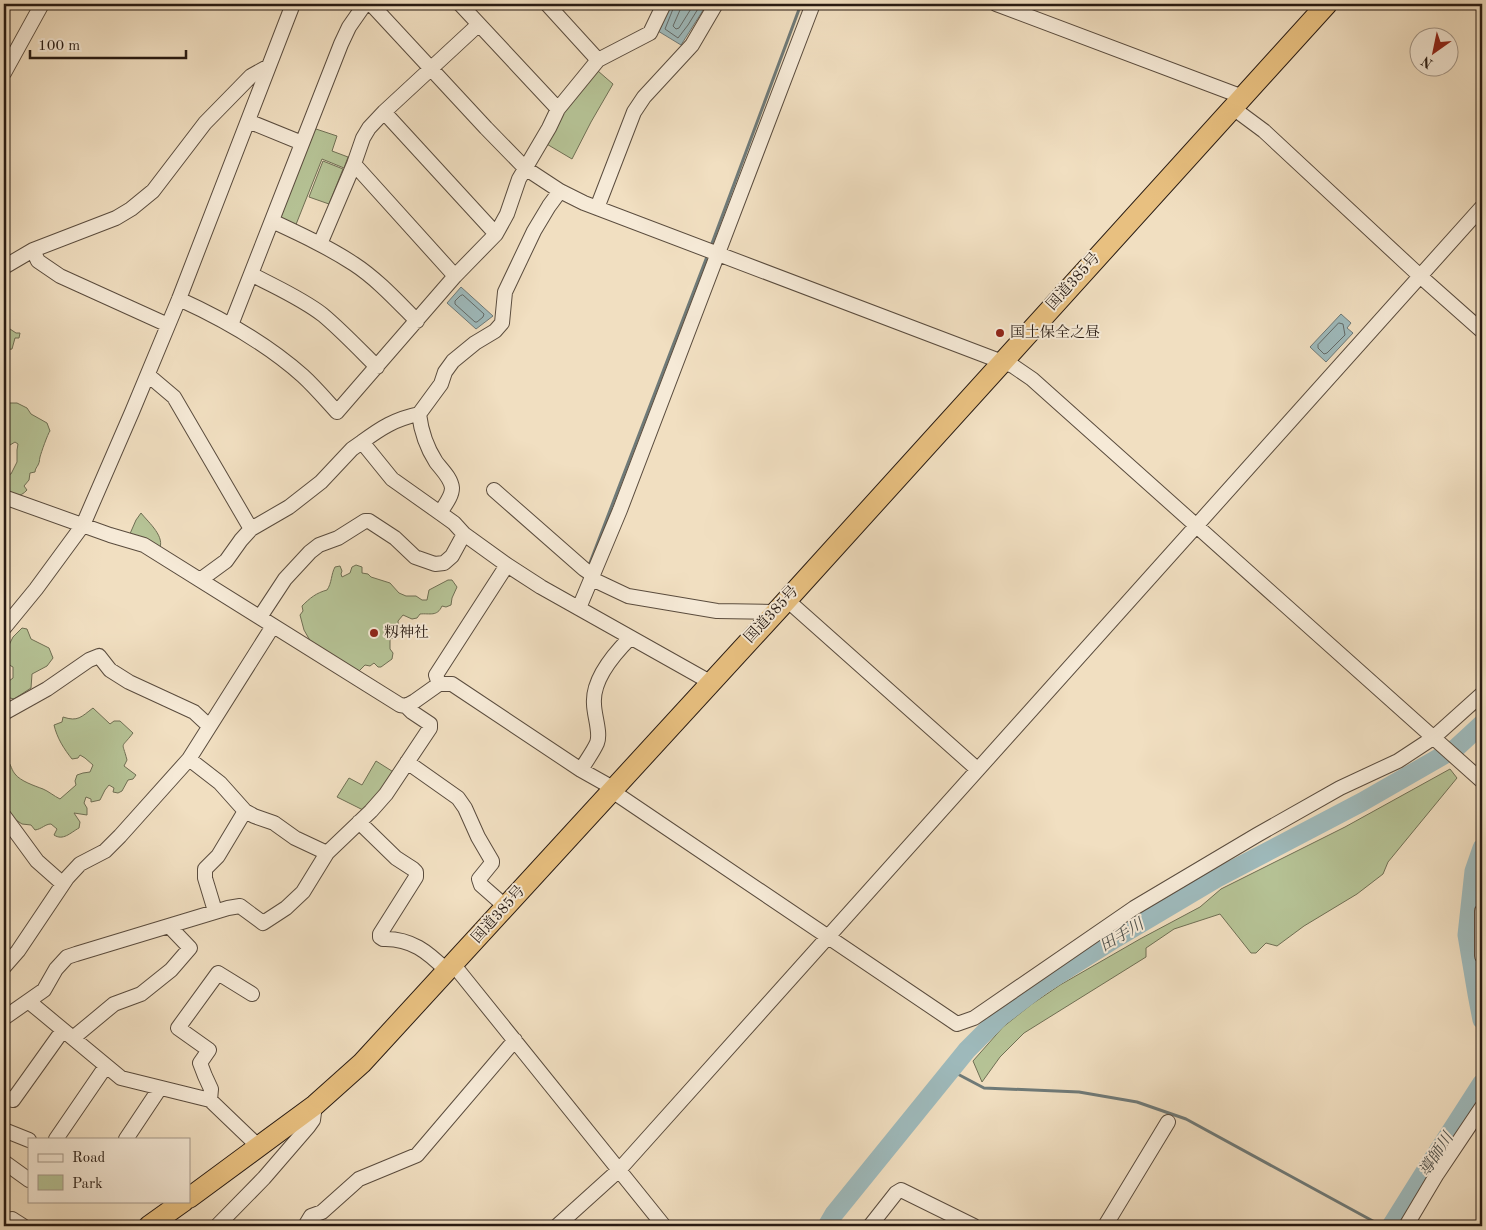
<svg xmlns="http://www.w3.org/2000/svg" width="1486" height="1230" font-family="'Old Standard TT','Noto Serif JP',serif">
  <rect width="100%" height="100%" fill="#f1dfc1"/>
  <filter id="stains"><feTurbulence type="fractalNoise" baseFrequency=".004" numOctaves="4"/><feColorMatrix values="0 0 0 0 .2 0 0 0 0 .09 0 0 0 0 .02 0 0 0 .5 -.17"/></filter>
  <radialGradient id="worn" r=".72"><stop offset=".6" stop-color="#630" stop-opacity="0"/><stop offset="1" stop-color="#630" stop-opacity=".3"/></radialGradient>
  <!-- green -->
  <path fill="#b6c396" stroke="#6f6f54" d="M598,71L613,84L591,122L572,159L545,143L563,112Z
    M313,128L337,136L332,151L348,157L344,168L322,159L295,227L282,222L280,216Z
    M323,161L343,169L329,204L309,197Z
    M4,325L16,333H20L19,338H15L12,349L4,350Z
    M4,398L10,403H17L27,408L31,414L47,423L50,431C48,433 41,453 40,457C39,461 40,461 38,465C37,467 35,469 35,472L30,473L29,480L24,486L27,490C20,498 13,496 4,494V477L6,475L11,474L17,462V450L18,444L15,442L10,445L5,440H4Z
    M141,513C149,523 166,537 159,550L129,536L136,520Z
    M356,565L362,567V573L368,574L371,577L390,583L399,593L406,596H416L422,600H427L429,590L448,580H452L457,587L452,598L451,605L446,607L442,606C437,617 430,613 420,614L417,618L412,619L403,615L398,621L399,636L390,639V649L393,653L392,659L381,667H378L374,663L370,666L365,665L358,672L312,644L304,630L300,615L303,611L302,606C310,598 316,593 327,590C332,583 331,574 335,567L340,566L342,571L341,574L342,577L350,573L352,567Z
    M22,628L27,629L31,639L49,648L53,658L47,666L32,674L31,688L14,699L6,697L4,695L5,684L13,678V667L4,662V650L8,647L13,637Z
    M93,708L110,724L114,721H120L133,733C120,750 122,740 127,760L124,766L136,775L133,779L128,780L122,791L118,793L113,792L114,788L109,785L105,790L100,800L91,802V799L86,797L84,803L87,808V815L74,813L80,822L79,828C70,833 63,841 54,835L57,829L51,824C45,824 42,829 35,830L31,825L22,824L13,818L4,806V759C12,763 10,768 15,774C20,781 35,786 43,789C48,791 54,796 60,799L76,785L75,781L77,775L83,773L90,772L93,765L85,758L80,755L78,758L72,759C64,749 57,738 54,725L62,722L63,717C78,722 81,717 93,708Z
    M376,761L395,773L365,811L337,797L349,778L362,785Z
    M1450,769L1457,778L1388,862L1383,874L1357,894L1304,926L1277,946L1266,943L1256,953H1251L1220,914L1174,929L1146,948V957L1024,1033L1000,1057L982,1082L973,1061L1003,1027L1032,1004L1060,985L1140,939L1200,907L1221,889L1345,827Z"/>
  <!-- water -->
  <path fill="#9ebabc" stroke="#6f7a78" d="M671,4H707L681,45L658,31Z
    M461,287L493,316L476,329L447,303Z
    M1341,314L1351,323L1347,328L1353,333L1326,362L1310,347Z"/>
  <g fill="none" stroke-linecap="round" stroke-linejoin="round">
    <!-- shore -->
    <path stroke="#636a68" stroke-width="1" d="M675,4L665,29L678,38L688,25L701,4
      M681,4L680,10L673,26L676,29L679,28L694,4
      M463,295L484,314L483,317L477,322H475L455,304V301L460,296Z
      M1339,323L1343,324L1345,335L1327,353L1324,354L1318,348V345Z"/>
    <!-- stream -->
    <path stroke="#6f7a78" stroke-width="3" d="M711,246L801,4
      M588,568L708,254
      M950,1070L984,1088L1079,1092L1137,1102L1186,1119L1382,1226"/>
    <!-- river -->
    <path stroke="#9ebabc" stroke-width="19" d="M1482,848L1474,871L1467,935L1477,994L1482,1020
      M827,1226L834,1214L967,1050L1000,1017L1042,985L1116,938L1217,878L1362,802L1456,748L1482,724
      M1391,1226L1426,1170L1482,1083"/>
    <!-- minor casing -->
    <g stroke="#5a4c3e" stroke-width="16">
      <path id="minor" d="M371,4L486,128L525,168L560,191L584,203L1013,366L1032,379L1482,781
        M460,4L558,109
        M547,4L598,60
        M996,4L1243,97
        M4,73L42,4
        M1233,108L1264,131L1420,276L1482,331
        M384,112L496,234
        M248,121L302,143
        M354,164L455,276
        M597,208L634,112L644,97L692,45L716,4
        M272,221C300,234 328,247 354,264C377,279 397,301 417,321
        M320,244L354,164L363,138L369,128L384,112L478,25
        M33,250L38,261L60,276L168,325
        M4,267L33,250L116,218L131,209L153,191L205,123L251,76L269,66
        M251,274C275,287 301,298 323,315C342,331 359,349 377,367
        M179,299C223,319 266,343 303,376C315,387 326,400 337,412L455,276L496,234L507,214L519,179L549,128L558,109L598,60L650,33L664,4
        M231,325L341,44L349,27L365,4
        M148,375L174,397L251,529
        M362,442C381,428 395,419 419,414
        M494,490L584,569L593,575
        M4,497L110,535L144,545L400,705L406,706L412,712L430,724V728L386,794L371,811L327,853L303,892L286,908L263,923L240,906L228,908L76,954L67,957L56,969L44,990L4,1018
        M440,513C444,506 452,497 452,488C451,478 442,470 436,462C427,448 421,430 419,414L441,384L445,372L453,361L475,343L495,331L502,323L505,292L534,231L549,206L560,191
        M592,579L628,596L717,611L774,612
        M200,580L226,561L241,540L251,529L289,507L321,482L352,449L362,442L392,479L440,513L454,523L464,534L507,565L541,587L710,682
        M787,600L977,769
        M579,608L620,510L813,4
        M260,617L285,579L310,552L319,545L338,538L365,521H369L395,538L415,557L435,564L444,563L452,556L464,534
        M4,628L36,589L83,525L132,412L179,299L293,4
        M439,684L436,675L507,565
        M406,706L415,701L439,684H452L581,770L613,788L618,795L957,1024L974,1018L1134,908L1257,835L1340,788L1398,761L1433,738L1482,694
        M4,713L47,689L89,660L99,656L110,670L129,682L194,712L209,726
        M189,759L220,783L245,811L254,816L274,823L295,838L327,853
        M407,762L458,798L465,808L478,837L492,861V863L479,879L481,885L506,907
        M581,770C586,761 593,752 597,743C601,733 594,715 594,704C592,679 614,654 630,638
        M4,816L37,861L63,884
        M359,822L396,858L413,869L416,872V877L380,934V937L383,939C411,938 428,952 447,971
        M215,911L205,878V869L218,856L245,811
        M1482,911V956
        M453,964L664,1226
        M4,967L18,951L67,878L80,864L105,851L120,836L189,759L273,626
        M30,1000L33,1005L121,1078L210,1100L259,1147
        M73,1038L114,1004L141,994L171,970L190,948L169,926
        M4,1097L13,1100L63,1030
        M210,1100L211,1089L205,1076L200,1063L209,1050L178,1028L218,973L252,994
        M4,1130L29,1140
        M56,1139L106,1066
        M126,1139L160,1088
        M4,1162L29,1180
        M12,1219L23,1226
        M217,1226L264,1178L308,1127L313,1120L315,1105
        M305,1226L311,1216L322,1212L359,1179L417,1155L515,1040
        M557,1226L619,1170L1482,207
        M870,1226L896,1193L901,1190L974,1226
        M1105,1226L1168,1122
        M1406,1226L1437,1174L1482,1107"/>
    </g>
    <!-- highway casing -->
    <g stroke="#281b13" stroke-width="22">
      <path id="highway" d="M189,1198L315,1105L362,1063L787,600L1327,4
        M149,1226L184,1201"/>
    </g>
    <!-- minor -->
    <use href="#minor" stroke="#f6ead7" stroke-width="14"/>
    <!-- highway -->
    <use href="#highway" stroke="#e8c080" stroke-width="20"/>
  </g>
  <!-- markers -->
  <g fill="#8f2418" stroke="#f6ead7" stroke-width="2">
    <circle cx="1000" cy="333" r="5"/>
    <circle cx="374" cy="633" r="5"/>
  </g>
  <g text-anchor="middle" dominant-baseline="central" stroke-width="4" stroke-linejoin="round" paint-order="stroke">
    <!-- street labels -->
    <g font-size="15" fill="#281b13" stroke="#f6ead7">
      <text transform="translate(1074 282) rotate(-48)">国道385号</text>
      <text transform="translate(772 615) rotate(-47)">国道385号</text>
      <text transform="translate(499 915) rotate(-48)">国道385号</text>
    </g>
    <!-- poi labels -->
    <g font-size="15" fill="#281b13" stroke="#f6ead7" text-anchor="start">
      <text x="1010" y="333">国土保全之昼</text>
      <text x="384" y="633">籾神社</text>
    </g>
    <!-- water labels -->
    <g font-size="16" font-style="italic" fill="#51534e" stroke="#f6ead7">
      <text transform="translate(1122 936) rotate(-31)">田手川</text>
      <text transform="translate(1437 1155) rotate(-57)">導師川</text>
    </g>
  </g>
  <!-- margin -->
  <rect width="1486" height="1230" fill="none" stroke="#f1dfc1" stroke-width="20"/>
  <rect x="5" y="5" width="1476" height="1220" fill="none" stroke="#281b13" stroke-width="2.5"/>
  <rect x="10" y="10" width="1466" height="1210" fill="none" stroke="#281b13"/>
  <!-- legend -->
  <rect x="28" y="1138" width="162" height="65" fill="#f6ead7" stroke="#a49789"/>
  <rect x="38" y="1154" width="25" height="8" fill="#f6ead7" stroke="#a49789"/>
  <text x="72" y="1162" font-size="15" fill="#281b13">Road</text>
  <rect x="38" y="1175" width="25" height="15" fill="#b6c396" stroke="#a49789"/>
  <text x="72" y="1188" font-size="15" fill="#281b13">Park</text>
  <!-- north arrow -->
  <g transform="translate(1434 52) rotate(213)"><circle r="24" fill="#f6ead7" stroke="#a49789"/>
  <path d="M0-4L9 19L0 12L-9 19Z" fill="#8f2418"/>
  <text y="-8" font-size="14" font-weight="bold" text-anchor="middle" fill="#281b13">N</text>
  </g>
  <!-- scale -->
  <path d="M30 50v8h156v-8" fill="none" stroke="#281b13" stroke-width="2.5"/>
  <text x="38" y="50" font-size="15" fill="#281b13" stroke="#f6ead7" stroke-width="4" paint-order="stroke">100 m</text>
  <rect width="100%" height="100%" filter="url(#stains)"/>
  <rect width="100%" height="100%" fill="url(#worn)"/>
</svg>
